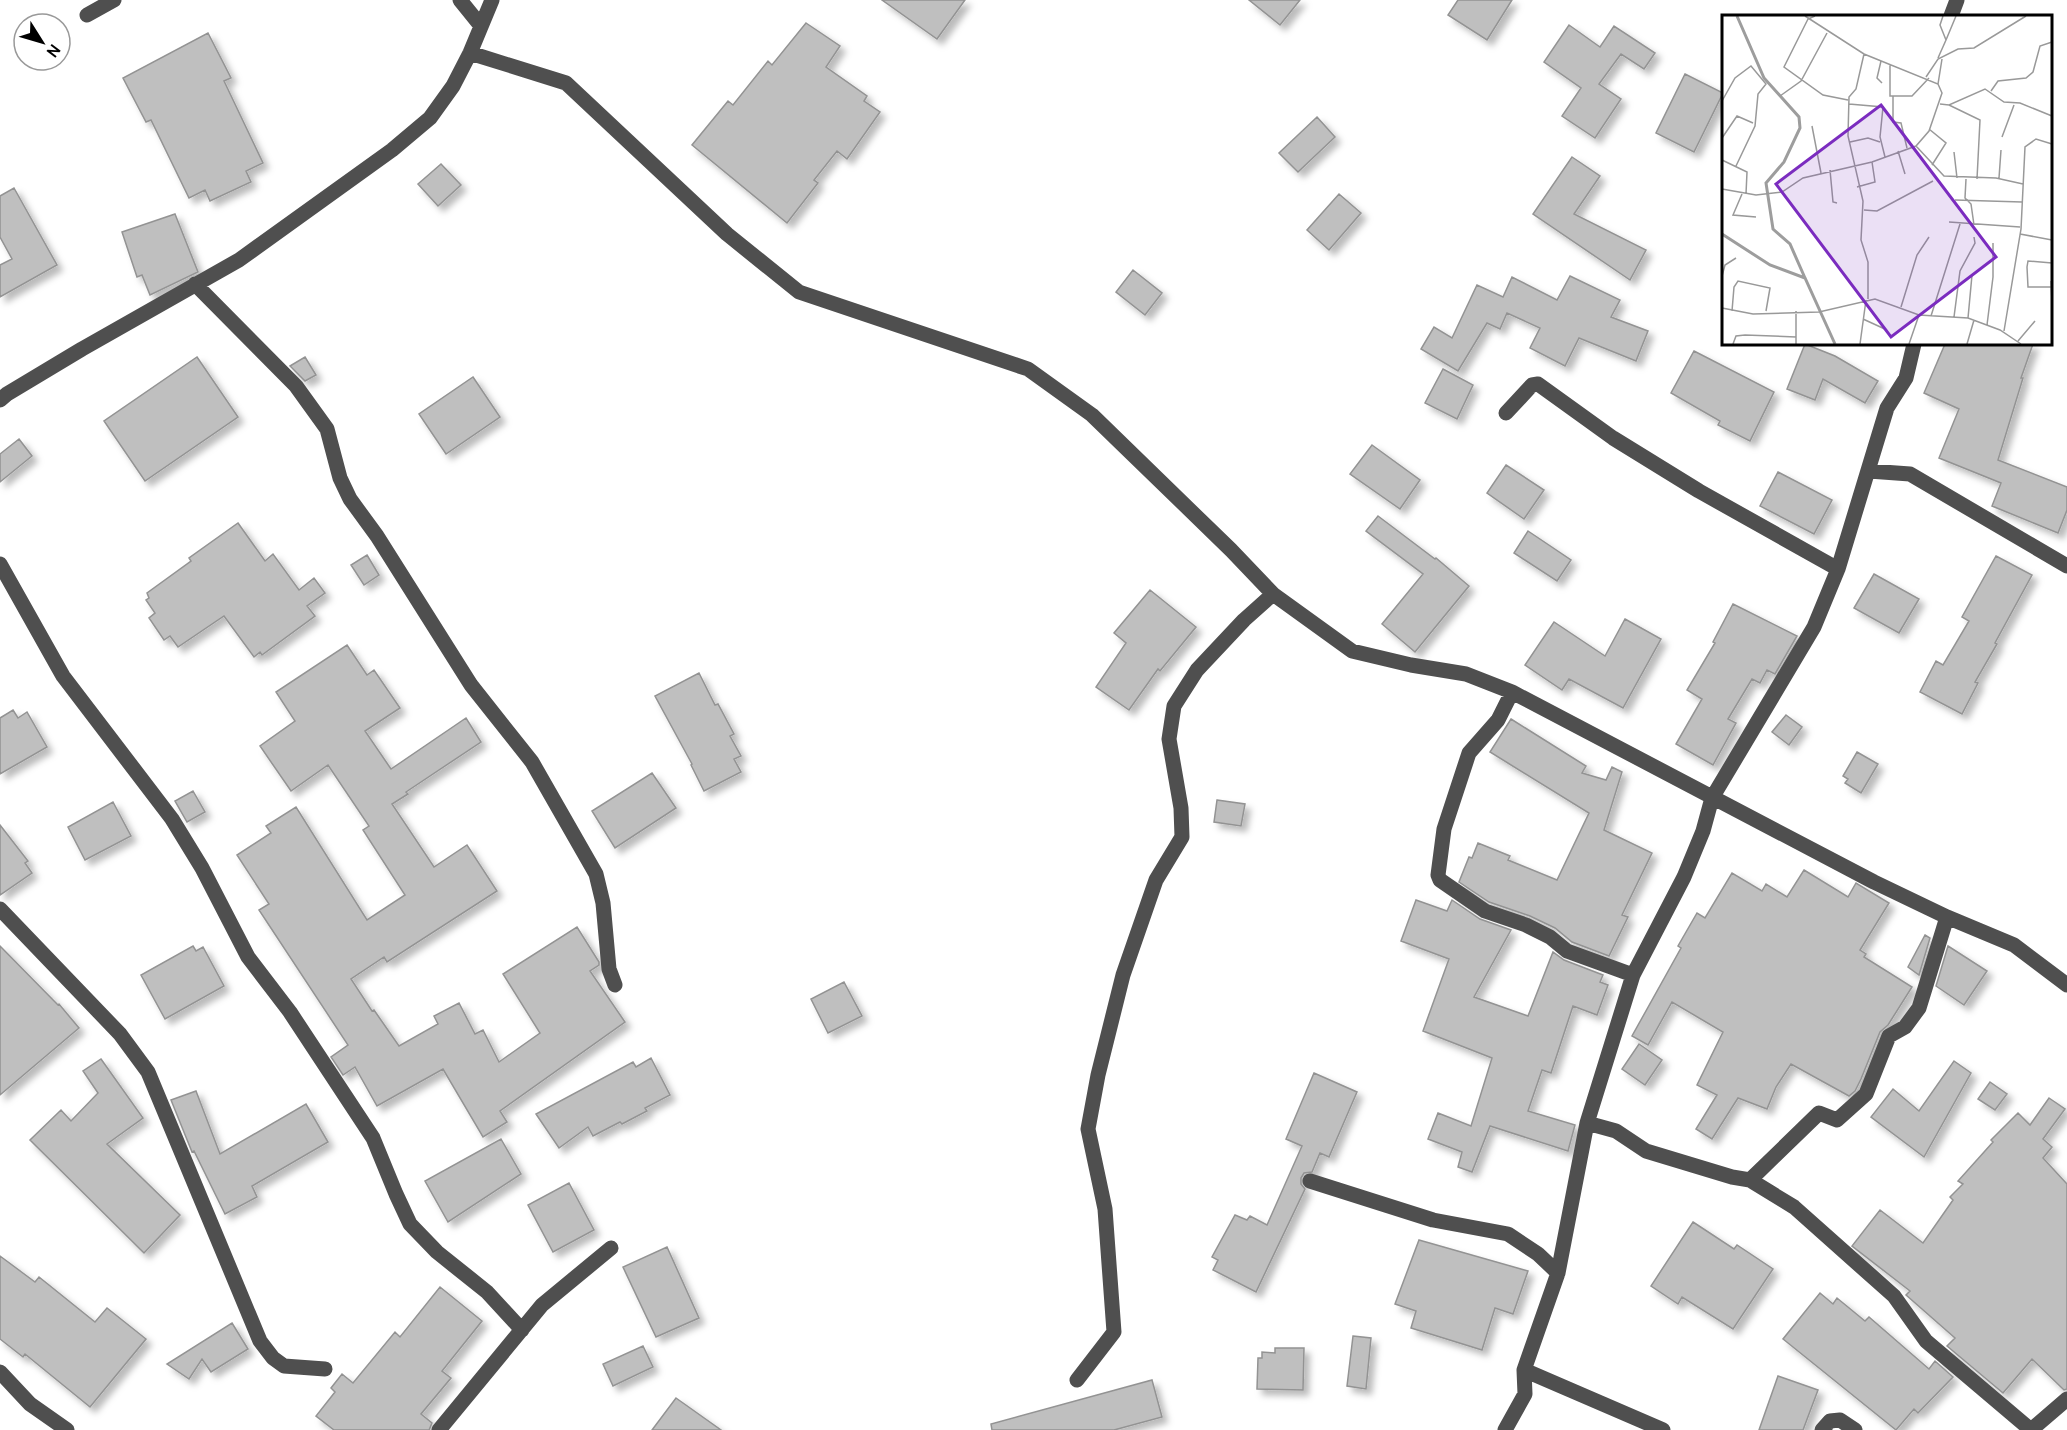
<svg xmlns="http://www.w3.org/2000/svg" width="2067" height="1430" font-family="Cabin,sans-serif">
  <defs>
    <filter id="shadow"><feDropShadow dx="5.5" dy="5.5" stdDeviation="3" flood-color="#0004"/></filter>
  </defs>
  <rect width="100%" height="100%" fill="#fff"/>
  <!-- building -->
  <path fill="#bfbfbf" stroke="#939393" stroke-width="1.5" filter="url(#shadow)" d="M882,0H965L937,39Z
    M1249,0H1300L1280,25Z
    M1458,0H1512L1487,40L1448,15Z
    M806,23L840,46L826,67L867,96L864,101L880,112L847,159L837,151L814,180L818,183L787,223L692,145L728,101L733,105L768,61L772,65Z
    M1569,25L1600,47L1614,26L1655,53L1644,69L1621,54L1599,84L1621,99L1595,138L1562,116L1581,88L1544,62Z
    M208,33L231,78L224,81L263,163L246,171L251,182L210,201L205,190L189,198L151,120L146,122L123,78Z
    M1685,74L1723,93L1694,152L1656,133Z
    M1317,117L1335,137L1298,172L1279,153Z
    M1572,157L1600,176L1574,214L1646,250L1630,280L1533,214Z
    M441,164L461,185L438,206L418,184Z
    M14,188L57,265L0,297V265L12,259L0,237V196Z
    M1339,194L1361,213L1329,250L1307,230Z
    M175,214L198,272L150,295L142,275L137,277L122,232Z
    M1133,270L1162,293L1145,315L1116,292Z
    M1570,276L1620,300L1611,317L1648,331L1636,361L1579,338L1565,366L1530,348L1540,328L1507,313L1500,329L1487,323L1458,371L1421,349L1434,327L1452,338L1477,285L1503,297L1512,277L1557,300Z
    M1805,344L1835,356L1878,381L1865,403L1823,379L1815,400L1787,389Z
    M1945,344H2033L2021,378H2023L1998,460L2067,487V510L2058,533L1992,506L2001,483L1939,458L1959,409L1924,393Z
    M1694,351L1774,392L1750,441L1718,425L1720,421L1671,393Z
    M197,357L238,417L145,481L104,421Z
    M305,357L316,375L305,381L290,366Z
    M1443,369L1473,385L1457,419L1425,403Z
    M473,377L500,417L446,454L419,414Z
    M19,439L32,456L0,482V454Z
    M1372,445L1420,480L1400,509L1350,474Z
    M1506,465L1544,490L1524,519L1487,493Z
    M1778,472L1832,500L1814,534L1760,506Z
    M1378,516L1435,559L1436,558L1469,586L1415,652L1382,624L1423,574L1366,531Z
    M238,523L265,561L273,554L299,590L314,578L325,593L307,606L315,616L262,655L260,652L254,657L224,616L178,647L170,636L164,640L149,618L155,613L146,600L149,598L147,593L191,561L189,558Z
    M1528,531L1571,560L1557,581L1514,553Z
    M367,555L379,575L364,585L351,565Z
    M1996,556L2032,575L1995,643L1997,644L1975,682L1978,683L1962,714L1920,692L1936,661L1943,665L1969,621L1962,617Z
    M1874,574L1919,599L1899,633L1854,608Z
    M1150,590L1196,627L1160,671L1158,669L1129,710L1096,687L1126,643L1114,633Z
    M1733,604L1797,636L1775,674L1767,670L1760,683L1752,679L1728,719L1736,723L1713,765L1676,744L1702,699L1687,690L1715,643L1713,642Z
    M1625,619L1661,639L1623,708L1569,679L1562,690L1525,665L1554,622L1605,656Z
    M347,645L367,675L374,670L400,708L365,731L391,769L466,718L481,742L406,792L408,794L392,804L434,867L467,845L497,891L387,962L384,957L351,979L372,1011L374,1010L399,1046L438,1024L434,1016L459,1003L475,1034L483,1030L499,1062L540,1033L503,974L577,927L599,962V965L590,971L625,1022L500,1111L507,1122L483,1137L443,1069L377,1106L355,1067L343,1075L331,1057L348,1045L259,910L269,904L237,855L271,833L266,826L296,807L367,920L405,895L363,830L369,826L328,765L291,791L260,746L295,721L276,692Z
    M699,673L715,705L718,704L734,734L730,736L741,756L734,759L741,772L704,791L691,765L692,764L655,696Z
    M13,710L18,718L27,712L47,747L0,774V718Z
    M1786,715L1802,727L1789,745L1772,732Z
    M1511,719L1586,766L1582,773L1606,780L1612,767L1622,772L1604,830L1652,853L1622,915L1628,917L1609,956L1572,942L1555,928L1530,916L1489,902L1459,882L1469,857L1472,858L1478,843L1510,856L1508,860L1557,880L1589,813L1490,752Z
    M1857,752L1878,764L1861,793L1845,783L1848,779L1843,776Z
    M652,773L676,808L615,848L592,811Z
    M193,791L205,812L187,822L175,801Z
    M1217,800L1245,804L1241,826L1214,822Z
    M113,802L131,836L85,860L68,827Z
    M0,825L28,861L25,863L32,873L0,895Z
    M1804,870L1848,897L1856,883L1889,903L1860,950L1866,954L1864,957L1912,987L1888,1025L1880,1032L1861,1079L1855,1091L1849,1096L1791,1064L1776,1087L1767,1109L1738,1098L1712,1139L1696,1129L1717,1095L1697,1085L1723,1032L1672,1002L1648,1045L1632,1036L1681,948L1678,946L1697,913L1705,918L1732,873L1762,891L1766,884L1787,897Z
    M1416,900L1447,911L1452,900L1480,919L1511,930L1474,997L1528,1016L1553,952L1564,960L1603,975L1600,982L1608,985L1597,1015L1573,1006L1551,1073L1542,1070L1528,1111L1575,1125L1568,1151L1490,1126L1472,1172L1458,1167L1462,1152L1428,1139L1438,1113L1471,1126L1492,1058L1423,1031L1449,959L1401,941Z
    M1925,935L1930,938L1919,975L1908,967Z
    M0,946L58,1005L59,1004L79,1028L0,1095Z
    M193,946L196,951L203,947L224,986L165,1019L141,975Z
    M1948,946L1987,971L1964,1005L1936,986Z
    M844,982L862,1016L828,1033L811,999Z
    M1639,1044L1662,1060L1645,1085L1622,1069Z
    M651,1058L670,1095L645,1108L647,1111L622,1124L620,1122L593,1136L588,1127L559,1148L536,1114L633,1062L636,1067Z
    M101,1059L143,1118L107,1144L180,1215L144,1253L30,1140L61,1110L71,1121L98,1093L83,1071Z
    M1954,1061L1971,1073L1924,1157L1871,1117L1893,1089L1919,1111Z
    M1314,1073L1357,1092L1329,1157L1320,1153L1312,1172L1304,1173L1301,1178V1184L1305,1189L1256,1292L1213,1270L1218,1260L1212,1257L1235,1215L1247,1220L1250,1216L1267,1225L1302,1146L1286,1139Z
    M1990,1082L2007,1094L1995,1110L1978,1099Z
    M196,1091L220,1154L306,1104L328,1142L252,1186L257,1197L225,1214L194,1151L192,1152L171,1100Z
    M2049,1098L2065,1109L2043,1139L2052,1147L2043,1158L2067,1184V1389L2064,1390L2032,1359L2003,1393L1947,1346L1955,1338L1906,1295L1910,1291L1852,1246L1880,1210L1923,1243L1953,1200L1950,1197L1963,1184L1958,1181L1993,1142L1991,1140L2018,1113L2030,1125Z
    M501,1139L521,1174L448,1222L425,1181Z
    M569,1183L594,1230L553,1252L528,1205Z
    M1693,1222L1734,1249L1737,1245L1773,1269L1733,1329L1682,1297L1678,1304L1651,1286Z
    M1419,1240L1528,1271L1513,1314L1495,1308L1482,1350L1411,1328L1416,1311L1395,1304Z
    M667,1247L699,1318L656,1337L623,1267Z
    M0,1256L35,1282L39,1277L95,1322L107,1308L146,1339L90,1407L25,1354L23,1357L0,1339Z
    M440,1287L482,1321L442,1371L451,1378L421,1414L432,1423L429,1430H334L316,1416L335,1392L331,1388L342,1374L353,1383L395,1332L400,1337Z
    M1820,1293L1833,1304L1837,1298L1865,1321L1869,1317L1929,1369L1935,1361L1953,1377L1918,1413L1914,1409L1896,1430L1783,1339Z
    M232,1323L248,1349L211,1372L202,1359L189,1379L167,1364Z
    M1353,1336L1371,1338L1366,1389L1347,1386Z
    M643,1346L653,1367L613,1386L603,1364Z
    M1275,1348H1304L1303,1390L1257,1389L1258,1358H1262V1352L1275,1353Z
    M1778,1376L1818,1390L1803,1430H1759Z
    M1152,1380L1162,1417L1114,1430H992L991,1424Z
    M676,1398L721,1430H652Z"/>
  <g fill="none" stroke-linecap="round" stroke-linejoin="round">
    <!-- minor -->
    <path stroke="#4f4f4f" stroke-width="15" d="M460,0L481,26
      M87,15L114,0
      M1951,16L1957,0
      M470,53L566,83L727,234L799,292L1028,369L1092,415L1231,550L1273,594L1352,651L1411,665L1466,674L1512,692L1874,882L1947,917L2014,945L2067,985
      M195,284L296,386L327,429L340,478L350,499L377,536L471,685L532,762L596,874L603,903L609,969L615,985
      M0,400L7,394L82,349L239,260L392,150L430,118L453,86L470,53L492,0
      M1506,413L1532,385L1538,384L1613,438L1699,491L1838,569
      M1869,471L1910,474L2067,566
      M0,564L63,676L172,819L202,868L248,957L290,1012L373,1138L396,1194L410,1224L437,1252L487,1292L522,1330
      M1512,692L1498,720L1469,753L1444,829L1438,875L1440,880L1485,911L1526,925L1550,937L1567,951L1633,975
      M0,909L120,1034L148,1072L260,1341L273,1358L284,1366L325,1369
      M1587,1123L1616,1131L1646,1151L1732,1177L1750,1180L1794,1207L1894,1296L1926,1341L2031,1430
      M1750,1180L1819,1113L1837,1120L1866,1094L1889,1036L1905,1027L1919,1008L1947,917
      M1310,1181L1433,1220L1508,1234L1538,1254L1558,1273
      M1524,1370L1663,1430
      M0,1372L30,1404L67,1430
      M1077,1380L1114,1332L1105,1209L1088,1129L1098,1075L1123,975L1156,880L1182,837L1181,808L1169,739L1174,706L1197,670L1244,620L1273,594
      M439,1430L542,1305L611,1248
      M1505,1430L1525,1394L1524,1370L1558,1273L1587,1123L1633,975L1684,877L1703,831L1712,798L1814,627L1838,569L1887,408L1906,378L1914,344
      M1822,1430L1830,1421L1840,1420L1855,1430
      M2031,1430L2067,1399"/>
  </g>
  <!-- overview -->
  <g transform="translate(1722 15)">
    <rect width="330" height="330" fill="#fff"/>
    <path fill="none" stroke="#9d9d9d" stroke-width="3" d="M15,1L42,63L77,102L78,113L62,147L44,168L51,214L68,229L83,263M0,219L48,250L83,263L113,329"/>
    <path fill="none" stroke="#999" stroke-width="1.5" d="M93,1L86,4L62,52L101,80L126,85M224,25L234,1M142,39L134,74L127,82L126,121L141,186L139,225L146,247V284M216,43L224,25L218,10L221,1M159,46L155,63L160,68M168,49V81H190L207,63M204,62L216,44L236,34L252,33L304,1M216,69L220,44M269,76L276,66L304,63L311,57L318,31L330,27M58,81L79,66L105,18M171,81V107L179,108L185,133M0,86L13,63L29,51L44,69L36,79L33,111L14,151M127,89L161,92L158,122L163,142M218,89L227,90L263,74L282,87L298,88L330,101M227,90L258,105L255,164M90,111L99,158M207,114L224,128L210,150M280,122L292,90M0,123L15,101L31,108M128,127L146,123L158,127M194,131L222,161L274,163L301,169M176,136L183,159M232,137L235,163M0,145L25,157L24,179M108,155L111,187L115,188M277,163L279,135M244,164L243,183L249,189L252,210M135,172L153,167L150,147M0,174L34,180L60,177L81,163L150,147L194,131L207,116L220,78L216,69L142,39L83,1M20,179L11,200L34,202M233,185L300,187M142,195L155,196L211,166M227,207L298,212M298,219L330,225M0,261L3,250L14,243M329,266L330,287M329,272H306L305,252L306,246L330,248M179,292L195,240L207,222M0,293L31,299L97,297L153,284L197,300L246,303L278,315L299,329M10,296L12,272L16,266L48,273L44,296M209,301L238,209M232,302L238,256L253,228L252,222M246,303L250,260M141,304L165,315M265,310L271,262V228M282,316L299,214L303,132L314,124L330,129M296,326L313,306M11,329L14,321L23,320L74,322M74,329V296M138,329L144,285M187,329L197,300M245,329L252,305"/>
    <path fill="#7b2cbf" fill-opacity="0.15" stroke="#7b2cbf" stroke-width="3" d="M159,90L274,242L169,322L54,169Z"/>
    <rect width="330" height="330" fill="none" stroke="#000" stroke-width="3"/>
  </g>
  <!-- north arrow -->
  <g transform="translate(42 42) rotate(127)"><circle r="28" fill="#ffffff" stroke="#999999" stroke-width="1.5"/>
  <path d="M0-4.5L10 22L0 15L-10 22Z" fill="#000000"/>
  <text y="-9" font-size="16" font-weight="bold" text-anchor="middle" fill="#000000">N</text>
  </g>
</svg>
